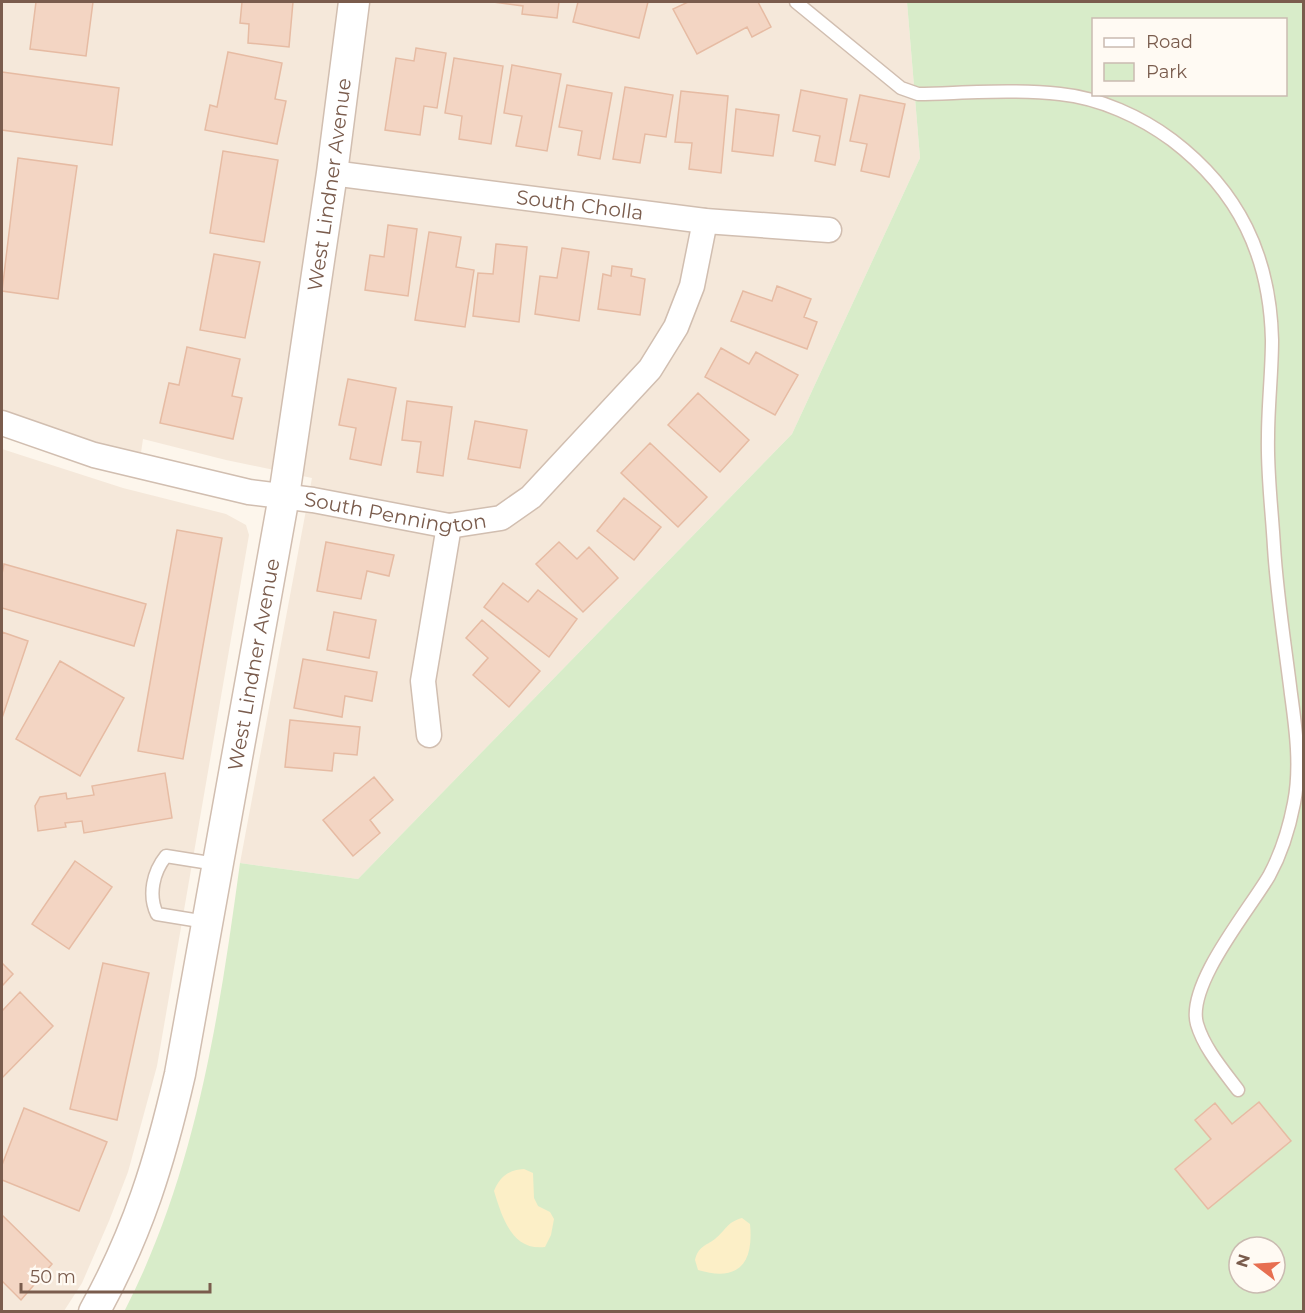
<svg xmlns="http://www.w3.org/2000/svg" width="1305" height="1313" font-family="Montserrat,sans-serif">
  <rect width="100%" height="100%" fill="#fdf6ec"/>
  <!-- residential -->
  <path fill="#f5e8da" d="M2,2H907L920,158L792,434L358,879L240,863L312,478L226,460L143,439L139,466L2,423Z
    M2,449L123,488L226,514L246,525L249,535L157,1066L128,1172L109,1221L82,1283L64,1311L2,1312Z"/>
  <!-- green -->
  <path fill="#d8ecc9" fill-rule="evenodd" d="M907,2H1303V1311L124,1312C196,1172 219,1017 240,863L358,879L792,434L920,158ZM1094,20H1286V94H1094ZM1239,1247H1275V1283H1239Z"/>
  <!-- sand -->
  <path fill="#fcefc7" d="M524,1169L533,1173L534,1198L538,1206L550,1212L554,1219L551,1235L545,1247C512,1251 502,1217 494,1191C500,1176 509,1170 524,1169Z
    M742,1218L750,1224C754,1264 738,1282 698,1270L695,1260C698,1247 705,1246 715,1239C726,1230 727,1222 742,1218Z"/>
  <!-- building -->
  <path fill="#f3d5c3" stroke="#e6bba3" stroke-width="1.5" d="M36,2H93L86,56L30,49Z
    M242,2H293L289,47L248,43L249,24L240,23Z
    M493,2H559L557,18L522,14L523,6Z
    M578,2H648L639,38L573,22Z
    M688,2H758L771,27L752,37L747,27L697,54L673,9Z
    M416,48L446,53L437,108L424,106L420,135L385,130L396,58L414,61Z
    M228,52L282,63L275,99L286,101L277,144L205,130L210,105L217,107Z
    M454,58L503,66L491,144L459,139L462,116L445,113Z
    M512,65L561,74L547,151L516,146L522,116L504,113Z
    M2,72L119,88L112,145L2,130Z
    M567,85L612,93L600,159L578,155L582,131L559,127Z
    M625,87L673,95L666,137L645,134L640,163L613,159Z
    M801,90L847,99L835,165L815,161L820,136L793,131Z
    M681,91L728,96L721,173L689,169L692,143L675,142Z
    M860,95L905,104L889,177L861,171L867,144L850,141Z
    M736,109L779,115L773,156L732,151Z
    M223,151L278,160L264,242L210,233Z
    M18,158L77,166L58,299L2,291Z
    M388,225L417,229L408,296L365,290L370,255L384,257Z
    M429,232L461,237L456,267L474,270L465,327L415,320Z
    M496,244L527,247L519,322L473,316L478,273L493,274Z
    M562,248L589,252L579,321L535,314L540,276L557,278Z
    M214,254L260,262L245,338L200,330Z
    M612,266L632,269L631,276L645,279L640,315L598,309L603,274L611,276Z
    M777,286L811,299L804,317L817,322L807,349L731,321L743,291L772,301Z
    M187,347L240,359L232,396L242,398L233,439L160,423L169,383L179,385Z
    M721,348L749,364L756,352L798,375L775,415L705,377Z
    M348,379L396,388L381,465L350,459L356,428L339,425Z
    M698,393L749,440L720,472L668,425Z
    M407,401L452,407L443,476L417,472L421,442L402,440Z
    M475,421L527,430L520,468L468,459Z
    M650,443L707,497L678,527L621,473Z
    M624,498L661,527L634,560L597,531Z
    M177,530L222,538L183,759L138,751Z
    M326,542L394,555L389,576L367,571L361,599L317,591Z
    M559,542L577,559L589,547L618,578L583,612L536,564Z
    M4,564L146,604L134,646L2,608V574Z
    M503,583L528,602L538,590L577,619L549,657L484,607Z
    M334,612L376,620L369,658L327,650Z
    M482,620L540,671L509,707L473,675L488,658L466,638Z
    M2,632L28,641L2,718Z
    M303,659L377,672L372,701L345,696L342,717L294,708Z
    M60,661L124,698L80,776L16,739Z
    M290,720L360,727L357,755L334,753L332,771L285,767Z
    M165,773L172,818L84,833L82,821L65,823L66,827L38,831L35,806L40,797L66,793L67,799L94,795L92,786Z
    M374,777L393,800L370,820L380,833L353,856L323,820Z
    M75,861L112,887L69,949L32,924Z
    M2,963L13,974L2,986Z
    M103,963L149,973L117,1120L70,1109Z
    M20,992L53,1026L2,1078V1011Z
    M1259,1102L1291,1141L1208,1209L1175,1169L1211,1139L1195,1120L1215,1103L1232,1124Z
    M24,1108L107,1142L79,1211L2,1180V1165Z
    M2,1215L52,1264L21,1300L2,1281Z"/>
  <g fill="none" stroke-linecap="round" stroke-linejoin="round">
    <!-- service casing -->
    <g stroke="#d1beb0" stroke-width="15">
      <path id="service" d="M796,2L901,88L918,94C965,93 1014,89 1060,94C1100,98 1141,117 1172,140C1239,191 1270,256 1272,340C1272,372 1268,405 1268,437C1267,473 1272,511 1274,547C1277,596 1285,645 1291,694C1296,730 1301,768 1294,803C1289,829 1281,854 1269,876C1249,910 1186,985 1197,1024C1204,1048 1223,1070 1238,1090
        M206,922L157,914C148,895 153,872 166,856L216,864"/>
    </g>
    <!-- minor casing -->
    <g stroke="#d1beb0" stroke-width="27">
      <g id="minor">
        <path id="s1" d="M332,173L705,221L829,230"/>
        <path id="s2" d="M2,423L94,455L249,492L313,500L449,526L501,518L531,497L650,369L676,327L692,286L705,221"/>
        <path d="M429,735L423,681L449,526"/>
      </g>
    </g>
    <!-- tertiary casing -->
    <g stroke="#d1beb0" stroke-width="33">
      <g id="tertiary">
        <path id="s3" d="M94,1312C138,1233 160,1161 180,1074L284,496L332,173L354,2"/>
      </g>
    </g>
    <!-- service -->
    <use href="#service" stroke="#fff" stroke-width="12"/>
    <!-- minor -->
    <use href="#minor" stroke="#fff" stroke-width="24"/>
    <!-- tertiary -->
    <use href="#tertiary" stroke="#fff" stroke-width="30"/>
  </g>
  <g text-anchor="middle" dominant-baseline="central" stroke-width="5" stroke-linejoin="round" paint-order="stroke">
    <!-- street labels -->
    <g font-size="20" fill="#7a5c4d" stroke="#fffaf3">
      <text stroke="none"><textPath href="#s3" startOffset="1156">West Lindner Avenue</textPath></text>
      <text stroke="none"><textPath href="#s1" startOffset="250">South Cholla</textPath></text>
      <text stroke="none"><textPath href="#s2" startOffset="405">South Pennington</textPath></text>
      <text stroke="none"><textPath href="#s3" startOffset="670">West Lindner Avenue</textPath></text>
    </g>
  </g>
  <!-- border -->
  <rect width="1305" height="1313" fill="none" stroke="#7a5c4d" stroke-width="6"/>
  <!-- legend -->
  <rect x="1092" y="18" width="195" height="78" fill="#fffaf3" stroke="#cabbb1" stroke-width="1.5"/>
  <rect x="1104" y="38" width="30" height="9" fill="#ffffff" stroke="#cabbb1" stroke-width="1.5"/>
  <text x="1146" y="48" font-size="18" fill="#7a5c4d">Road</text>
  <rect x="1104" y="63" width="30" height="18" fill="#d8ecc9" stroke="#cabbb1" stroke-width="1.5"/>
  <text x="1146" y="78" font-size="18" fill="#7a5c4d">Park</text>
  <!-- north arrow -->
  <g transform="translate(1257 1265) rotate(287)"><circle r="28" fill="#fffaf3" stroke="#cabbb1" stroke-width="1.5"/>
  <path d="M0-4.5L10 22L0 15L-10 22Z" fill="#e76f51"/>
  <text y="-9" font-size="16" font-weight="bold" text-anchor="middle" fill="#7a5c4d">N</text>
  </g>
  <!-- scale -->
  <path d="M21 1283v9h189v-9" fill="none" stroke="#7a5c4d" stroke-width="3"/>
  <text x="30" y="1283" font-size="18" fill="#7a5c4d" stroke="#fffaf3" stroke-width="4.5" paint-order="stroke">50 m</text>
</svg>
